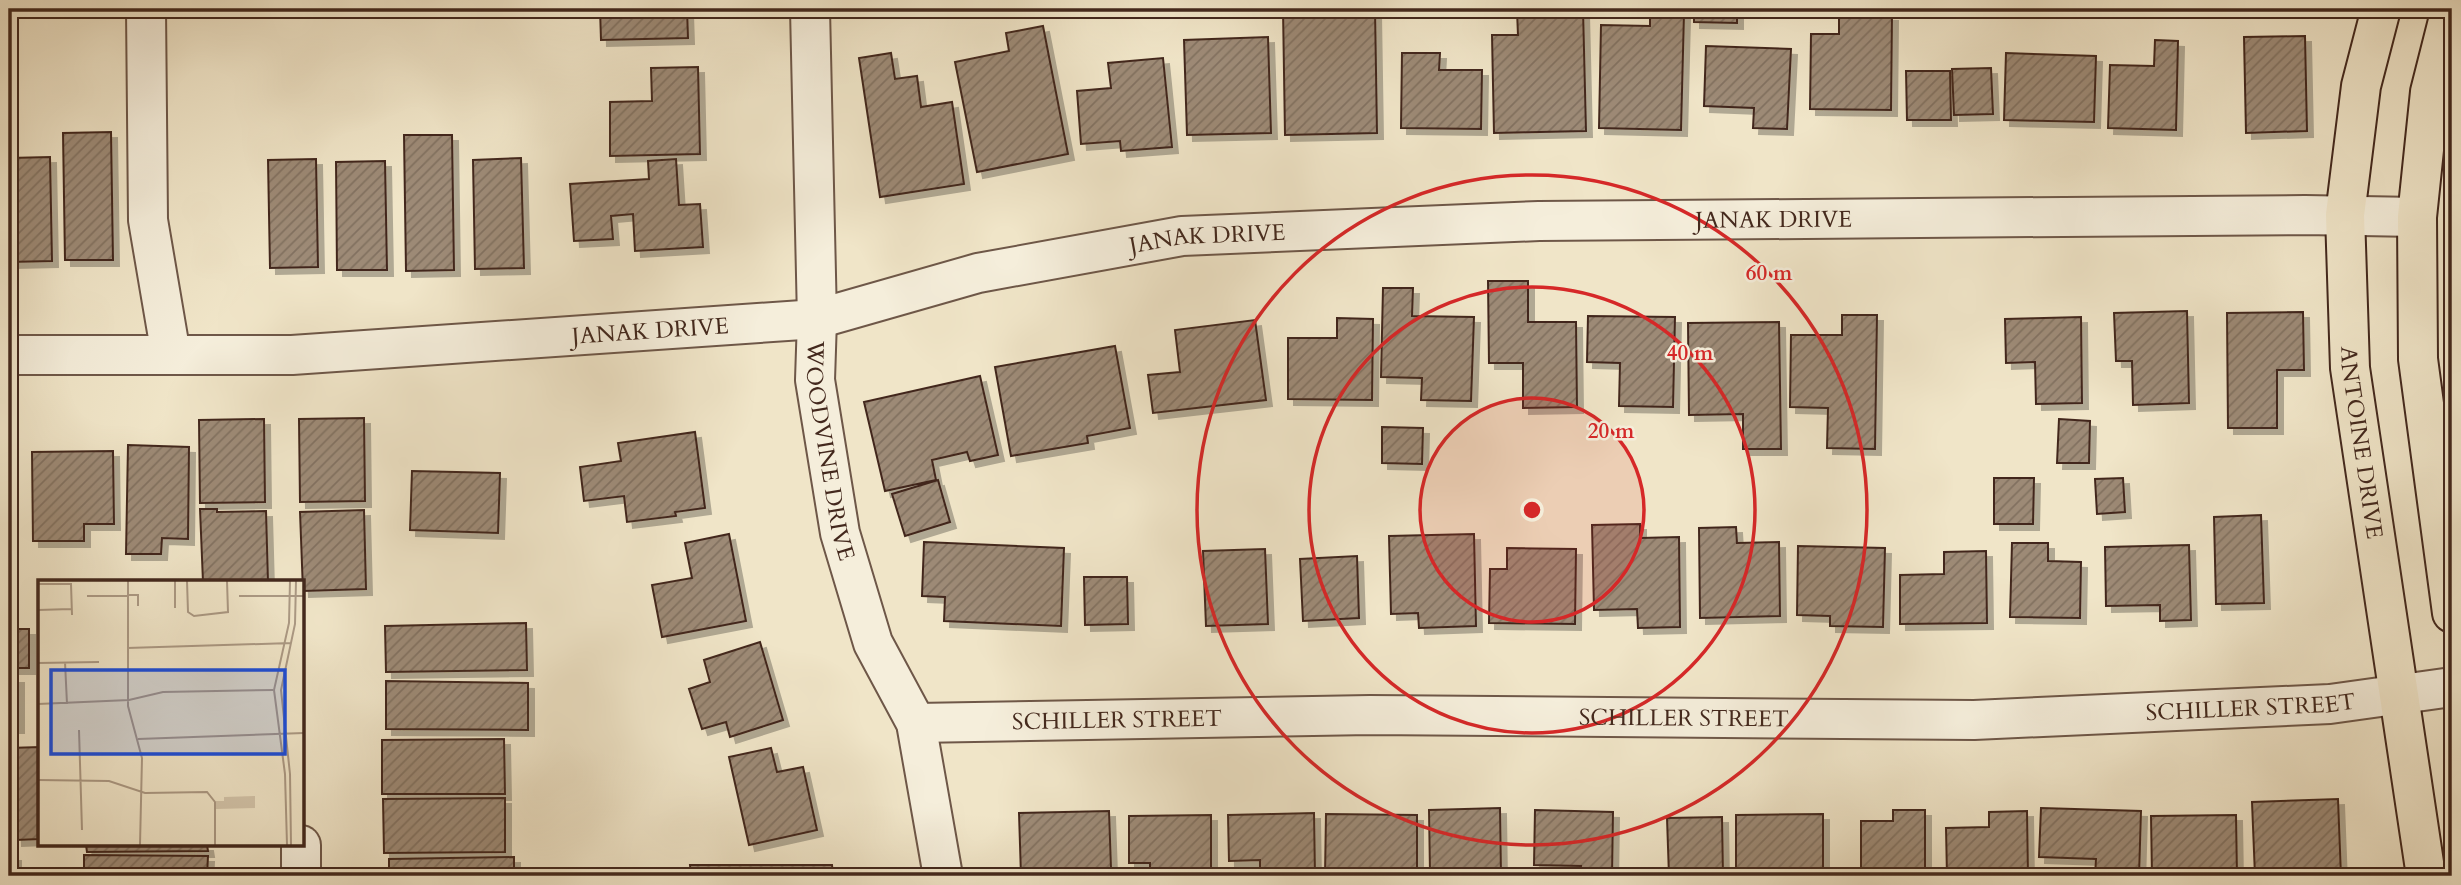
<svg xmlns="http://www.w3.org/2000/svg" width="2461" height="885" font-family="Cardo,serif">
  <defs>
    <pattern id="building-hatch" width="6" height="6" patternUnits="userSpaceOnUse" patternTransform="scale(1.75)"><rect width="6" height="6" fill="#9d8a76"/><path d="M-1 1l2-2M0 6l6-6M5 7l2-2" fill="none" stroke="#827160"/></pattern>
    <filter id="shadow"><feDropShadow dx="6" dy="6" stdDeviation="0" flood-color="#0004"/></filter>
  </defs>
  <rect width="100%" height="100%" fill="#f0e5c8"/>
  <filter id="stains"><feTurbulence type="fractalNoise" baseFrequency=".00286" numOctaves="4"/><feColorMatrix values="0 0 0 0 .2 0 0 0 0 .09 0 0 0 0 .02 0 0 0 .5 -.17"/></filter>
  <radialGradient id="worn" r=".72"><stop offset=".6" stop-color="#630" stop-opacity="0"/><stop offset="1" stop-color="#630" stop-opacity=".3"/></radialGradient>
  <!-- building -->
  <path fill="url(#building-hatch)" stroke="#43281d" stroke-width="2" filter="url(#shadow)" d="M600,9H687L688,38L601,40Z
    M1283,9H1375L1377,133L1285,135Z
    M1583,9L1586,131L1494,133L1492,35H1518L1517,11Z
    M1694,9H1737V23L1694,22Z
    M1650,12L1684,13L1681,130L1599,128L1601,25L1650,26Z
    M1839,14L1892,15L1891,110L1810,109L1811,34H1839Z
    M1043,26L1068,154L977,172L955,62L1009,51L1006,33Z
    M2305,36L2307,131L2246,133L2244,37Z
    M1268,37L1271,133L1187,135L1184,40Z
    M2155,40L2178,41L2176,130L2108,128L2110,65L2154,66Z
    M1706,46L1791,49L1787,129L1753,128L1754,108L1704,106Z
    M891,53L895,79L917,76L921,107L952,102L964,184L880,197L859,58Z
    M1402,53H1440L1439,70H1482L1481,129L1401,128Z
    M2006,53L2096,56L2094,122L2004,120Z
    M1163,58L1172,147L1121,151L1120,141L1081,144L1077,91L1111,88L1108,63Z
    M698,67L700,154L610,156V102L652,101L651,68Z
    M1991,68L1993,114L1954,115L1952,69Z
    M1906,71H1950L1951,120H1907Z
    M111,132L113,260H65L63,133Z
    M404,135H452L454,270L406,271Z
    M50,157L52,261L9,262V158Z
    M521,158L524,268L475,269L473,160Z
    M316,159L318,267L270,268L268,160Z
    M676,159L679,205L700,204L703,247L635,251L633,214L611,216L613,239L574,241L570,184L649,179L648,161Z
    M385,161L387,270H337L336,162Z
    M1488,281H1528V322H1576L1577,407L1523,408V363H1489Z
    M1383,288H1413L1412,316L1474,317L1471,401L1421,400L1422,378L1381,377Z
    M2187,311L2189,403L2133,405L2132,361H2116L2114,313Z
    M2303,312L2304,370H2277V428H2228L2227,313Z
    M1842,315H1877L1875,449L1827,448L1828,408L1790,407L1791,335H1842Z
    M1588,316L1675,317L1673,407L1619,406L1620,363L1587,362Z
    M2081,317L2082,403L2036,404L2035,362L2006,363L2005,319Z
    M1337,318L1373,319L1372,400L1288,399V338H1337Z
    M1255,320L1266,400L1153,413L1148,375L1180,372L1175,330Z
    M1779,322L1781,449H1743V414L1689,415L1688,323Z
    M1115,346L1130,428L1087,436L1088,443L1011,456L995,367Z
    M980,376L998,455L970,461L967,452L932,460L936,480L885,491L864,402Z
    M364,418L365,501L300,502L299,419Z
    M264,419L265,502L200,503L199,420Z
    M2059,419L2090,421L2089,463H2057Z
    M1382,427L1423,428L1422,464L1382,463Z
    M695,432L705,508L675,512L676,516L627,522L624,496L584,501L580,467L621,461L618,443Z
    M128,445L189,447L188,539L162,538L161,554H126Z
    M113,451L114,524H84V541H33L32,452Z
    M412,471L500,473L498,533L410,530Z
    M1994,478H2034L2033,524H1994Z
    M2123,478L2125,512L2097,514L2095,479Z
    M938,480L950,522L905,536L892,494Z
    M200,509H217V512L266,511L268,582H203Z
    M364,510L366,589L303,591L300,512Z
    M2261,515L2264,603L2216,604L2214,517Z
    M1640,524V538L1679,537L1680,627L1638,628L1637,609L1594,610L1592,525Z
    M1736,527L1737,543L1779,542L1780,616L1700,618L1699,528Z
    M729,534L746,621L662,637L652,585L692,578L685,543Z
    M1474,534L1476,626L1419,628L1418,613L1391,614L1389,536Z
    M924,542L1064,548L1061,626L944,621L945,597L922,596Z
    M2012,543H2048V561L2081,562L2080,618L2010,617Z
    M2189,545L2191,620L2160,621V605L2106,606L2105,547Z
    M1798,546L1885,548L1883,627L1830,626V616L1797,615Z
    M1507,548L1576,549L1575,624L1489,623L1490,569H1507Z
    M1265,549L1268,624L1206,626L1203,551Z
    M1986,551L1987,623L1900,624V575L1944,574V552Z
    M1357,556L1359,618L1303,621L1300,559Z
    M1084,577H1127L1128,624L1085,625Z
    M526,623L527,670L386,672L385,626Z
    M9,629H29V668H9Z
    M760,642L783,720L730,737L726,722L702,729L689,689L710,682L704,660Z
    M9,677H18V727H9Z
    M386,681L528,683V730L386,729Z
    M504,739L505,794H382V740Z
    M40,747V839L16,840L15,816H9V748Z
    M771,748L777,772L803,767L817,830L749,845L729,757Z
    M505,798V852L384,853L383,799Z
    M2338,799L2341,876H2255L2252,802Z
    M1500,808L1501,876H1473V872L1430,873L1429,810Z
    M2041,808L2141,811L2139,876H2095L2096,859L2039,857Z
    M1535,810L1613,812L1612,876H1580L1581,866L1534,865Z
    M1893,810H1925V876H1861V821H1893Z
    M1109,811L1111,868L1091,869V876H1021L1019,813Z
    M2027,811L2028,876H1947L1946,828L1989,827V812Z
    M1314,813L1315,876H1260V860L1229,861L1228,815Z
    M1326,814L1417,815V876H1325Z
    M1823,814V876H1736V815Z
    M1211,815V876H1150V863H1129V816Z
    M2236,815L2237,876H2152L2151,816Z
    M1722,817L1723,876H1669L1667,818Z
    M86,845H207L208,851L87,852Z
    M9,855H15V876H9Z
    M84,855L208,856L207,876H84Z
    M514,857V876H389V859Z
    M690,865H832L833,876H691Z"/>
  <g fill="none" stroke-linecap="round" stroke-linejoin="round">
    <!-- minor casing -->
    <g stroke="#6e5748" stroke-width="42">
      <g id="minor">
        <path d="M146,9L148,220L171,355"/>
        <path id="s1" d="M810,9L817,319L815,380L840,533L873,643L916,723L943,876"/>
        <path id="s2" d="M9,355H292L817,319L978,273L1182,236L1539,221L2305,215L2417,217"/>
        <path id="s3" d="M916,723L1370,715L1974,720L2330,704L2452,687"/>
        <path d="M301,845V876"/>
      </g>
    </g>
    <!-- major casing -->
    <g stroke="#43281d" stroke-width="42">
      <g id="major">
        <path id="s4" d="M2381,9L2361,86L2345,215L2350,368L2426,876"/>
        <path d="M2451,9L2430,92L2417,217L2418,359L2452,613"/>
      </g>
    </g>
    <!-- minor -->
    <use href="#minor" stroke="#f5eedb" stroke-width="38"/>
    <!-- major -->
    <use href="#major" stroke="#f0e5c8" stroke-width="38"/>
  </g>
  <!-- distance rings -->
  <circle cx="1532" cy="510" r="112" fill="#d62828" fill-opacity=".12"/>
  <g fill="none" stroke="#d62828" stroke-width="3.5">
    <circle cx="1532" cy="510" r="112"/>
    <circle cx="1532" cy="510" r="223"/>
    <circle cx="1532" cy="510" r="335"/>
  </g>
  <g text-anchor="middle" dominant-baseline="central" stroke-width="5" stroke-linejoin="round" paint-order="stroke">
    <!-- street labels -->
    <g font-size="23" fill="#43281d" stroke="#f5eedb">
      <text stroke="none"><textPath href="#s2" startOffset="1776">JANAK DRIVE</textPath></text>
      <text stroke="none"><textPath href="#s2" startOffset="1209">JANAK DRIVE</textPath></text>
      <text stroke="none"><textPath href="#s2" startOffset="642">JANAK DRIVE</textPath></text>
      <text stroke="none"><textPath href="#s4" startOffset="438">ANTOINE DRIVE</textPath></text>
      <text stroke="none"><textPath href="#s1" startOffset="443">WOODVINE DRIVE</textPath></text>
      <text stroke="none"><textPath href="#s3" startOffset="1335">SCHILLER STREET</textPath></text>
      <text stroke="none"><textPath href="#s3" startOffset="768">SCHILLER STREET</textPath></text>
      <text stroke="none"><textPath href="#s3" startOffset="201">SCHILLER STREET</textPath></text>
    </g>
  </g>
  <!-- overview -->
  <g transform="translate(38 580)">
    <rect width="266" height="266" fill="#f0e5c8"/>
    <path d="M217,216V228L178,229V221H186V217Z" fill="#d3c5ab"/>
    <path fill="none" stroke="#ab9984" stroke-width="2" d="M90,1V126L104,178L102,265M137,1V28M149,1L150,32L156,36L190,32L189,1M0,4H33L34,35M90,15H100V26M49,16H90M201,16H266M0,30L33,29M89,68L253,63M27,82L29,124M0,83L61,82M0,124L91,120L125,112L235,110M41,150L44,250M100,159L266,153M0,200L71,201L107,213L169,212L177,222V265M249,265L247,194L236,110L251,43L252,1M253,265L252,194L243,110L257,44L258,1"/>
    <path fill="#1d4ed8" fill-opacity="0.15" stroke="#1d4ed8" stroke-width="3.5" d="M13,90H247V174H13Z"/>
    <rect width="266" height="266" fill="none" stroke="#43281d" stroke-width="3.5"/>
  </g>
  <circle cx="1532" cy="510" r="10" fill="#d62828" stroke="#f5eedb" stroke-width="3.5"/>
  <g font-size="21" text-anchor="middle" font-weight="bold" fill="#d62828" stroke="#f5eedb" stroke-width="5" stroke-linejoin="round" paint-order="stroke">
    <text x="1769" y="280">60 m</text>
    <text x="1690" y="360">40 m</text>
    <text x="1611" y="438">20 m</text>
  </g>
  <!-- margin -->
  <rect width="2461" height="885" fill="none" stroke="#f0e5c8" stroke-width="35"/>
  <rect x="10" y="10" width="2440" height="864" fill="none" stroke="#43281d" stroke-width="3.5"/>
  <rect x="18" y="18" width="2426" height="850" fill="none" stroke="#43281d" stroke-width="2"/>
  <rect width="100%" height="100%" filter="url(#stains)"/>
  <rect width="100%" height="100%" fill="url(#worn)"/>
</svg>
